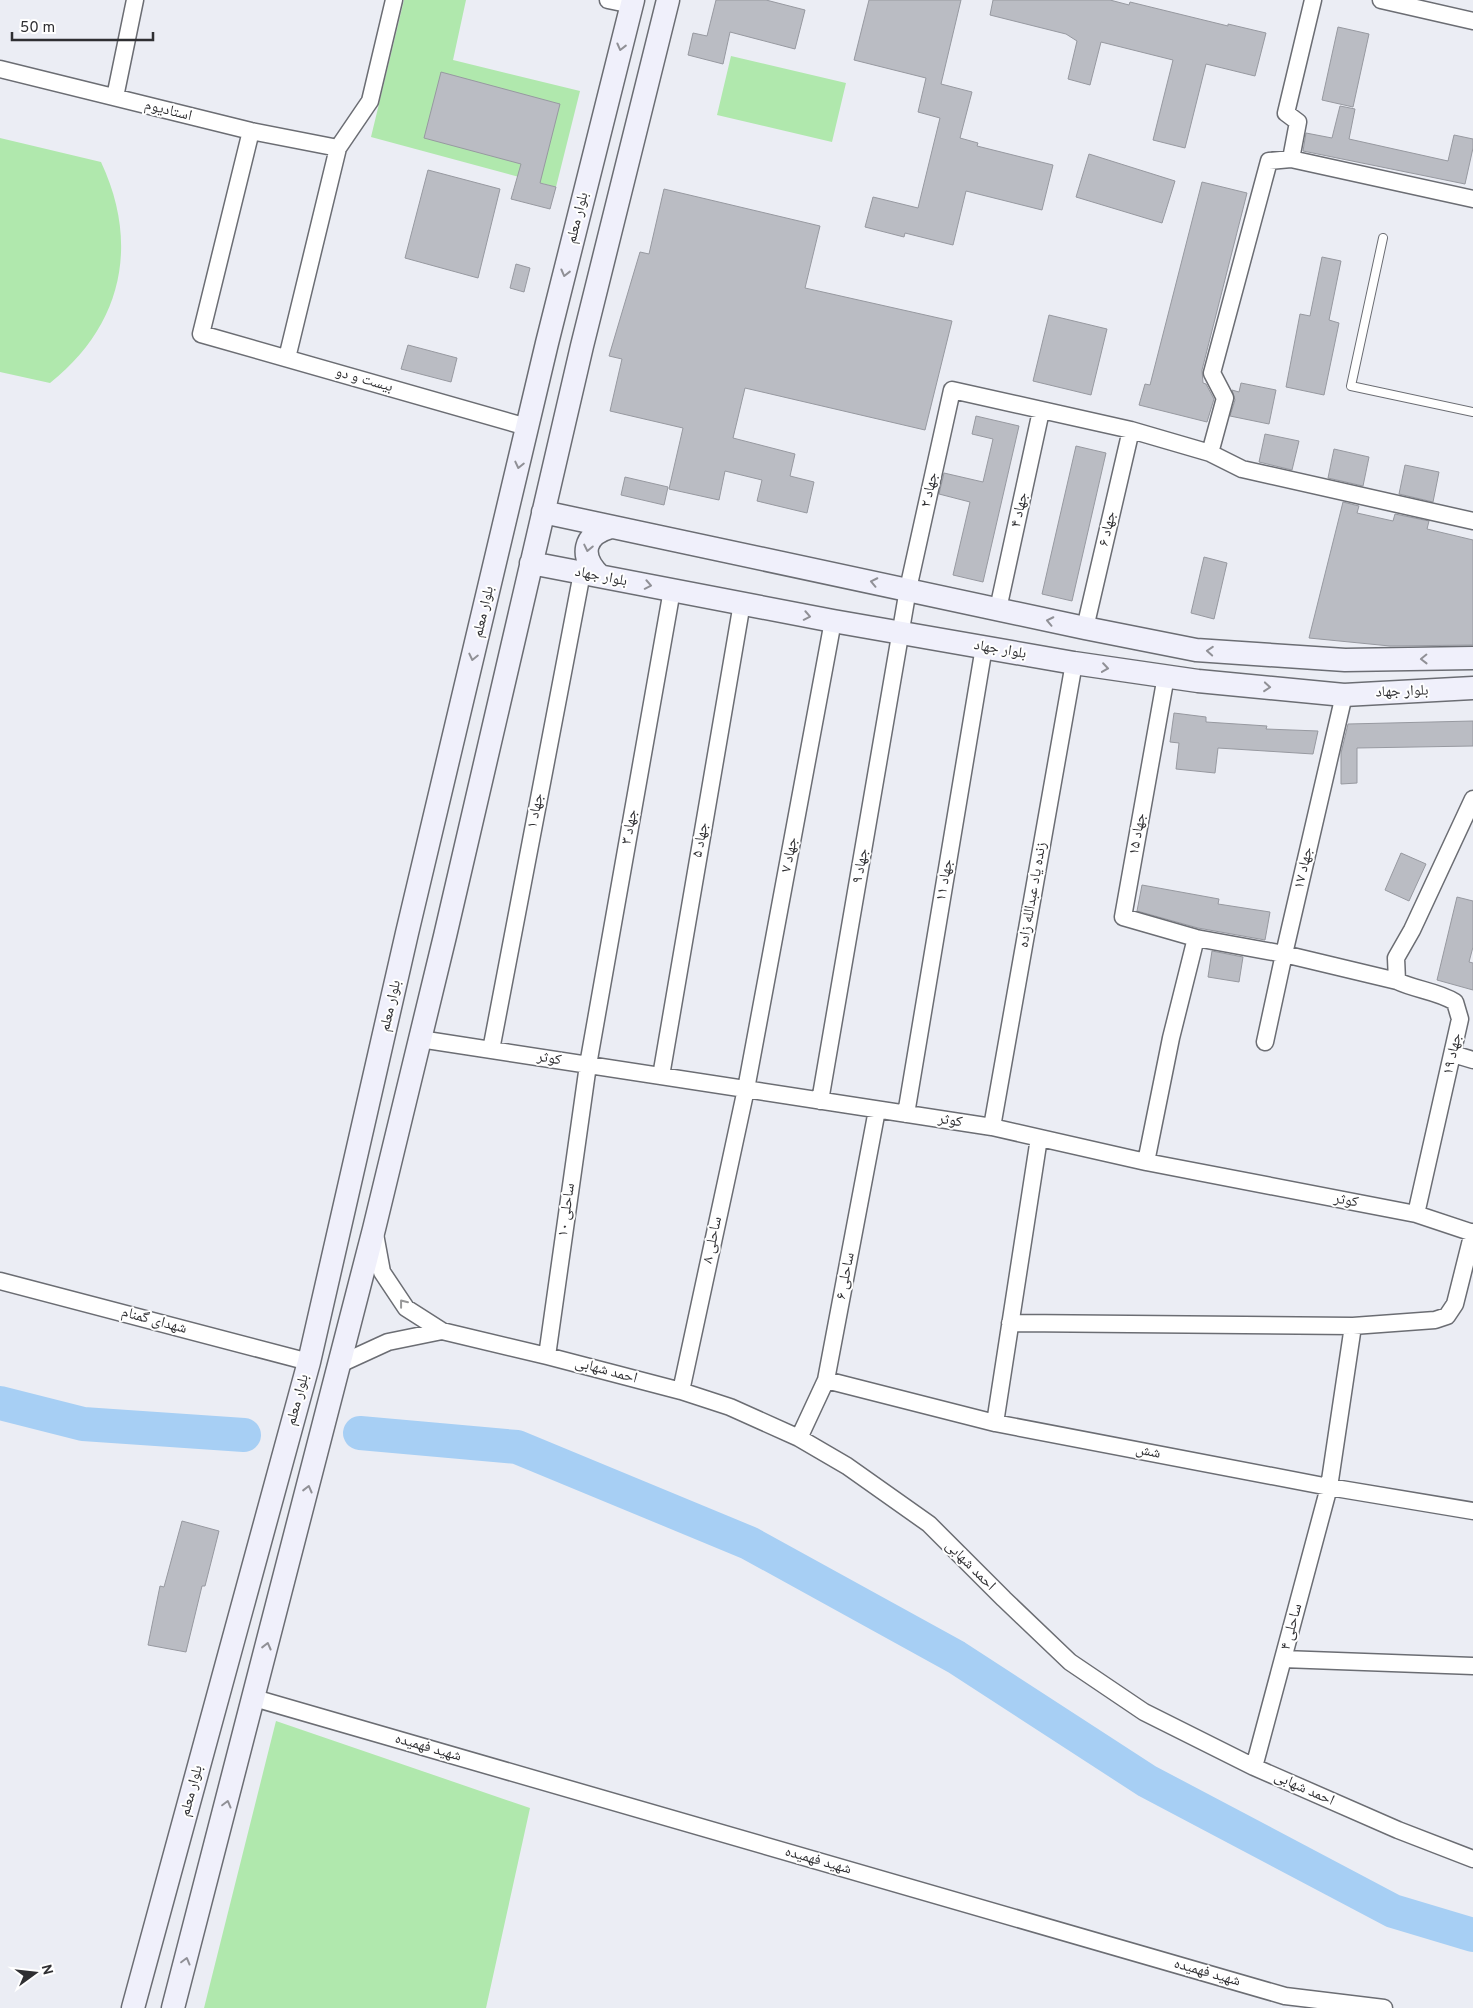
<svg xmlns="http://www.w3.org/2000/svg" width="1473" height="2008" font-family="Overpass,'Noto Naskh Arabic',sans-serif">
  <rect width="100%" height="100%" fill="#ebedf4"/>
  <!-- green -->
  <path fill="#b0e8ad" d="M404,0H466L453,60L580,91L556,187L371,137Z
    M731,56L846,83L832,142L717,115Z
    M0,138L101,162C140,245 122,326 50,383L0,372Z
    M276,1721L530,1808L486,2008H204Z"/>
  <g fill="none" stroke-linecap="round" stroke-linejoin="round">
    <!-- river -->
    <path stroke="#a7cff4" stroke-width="34" d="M0,1403L83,1424L244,1435
      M360,1433L517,1447L749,1543L956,1657L1147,1781L1393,1911L1473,1935"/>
  </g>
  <!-- building -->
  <path fill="#babcc3" stroke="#9799a0" d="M716,0H766L805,10L795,49L730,32L723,64L688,55L693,33L707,36Z
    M869,0H961L941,84L972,92L960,138L978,143L977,146L1053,165L1042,210L966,191L953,245L905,233L904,237L865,227L873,197L918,208L940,118L918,112L926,78L854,60Z
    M993,0H1110L1129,5L1130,2L1228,26V24L1266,33L1255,76L1206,64L1185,148L1153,140L1173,60L1101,42L1090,85L1068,79L1077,41L1066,34L990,15Z
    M1338,27L1369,34L1353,107L1322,100Z
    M441,72L560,104L540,183L556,187L550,209L511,199L521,164L424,138Z
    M1340,106L1355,109L1349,139L1448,161L1454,135L1473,139V148L1465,184L1303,151L1306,133L1332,138Z
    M1089,154L1175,181L1162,223L1076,197Z
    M428,170L500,189L478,278L405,258Z
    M1202,182L1247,193L1202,370L1203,383L1206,384L1214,399L1207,422L1139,405L1145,384L1150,385Z
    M664,189L820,226L805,288L952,321L925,430L745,388L733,438L795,454L790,476L814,482L807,513L757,501L762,480L725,471L719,500L669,489L683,428L610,411L622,359L609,356L640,252L649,254Z
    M1322,257L1341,261L1329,320L1339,323L1324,395L1286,387L1300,314L1310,316Z
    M516,264L530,268L524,292L510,288Z
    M1049,315L1107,329L1091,395L1033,381Z
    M408,345L457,358L451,382L401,369Z
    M1241,383L1276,390L1269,424L1230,416L1235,400L1232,390L1239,392Z
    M976,416L1019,426L983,582L953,575L970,502L939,494L944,473L983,482L993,439L972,434Z
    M1265,434L1299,441L1292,470L1259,462Z
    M1076,446L1106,453L1072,601L1042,594Z
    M1334,449L1369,457L1363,486L1328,478Z
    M1405,465L1439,472L1433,502L1399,494Z
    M625,477L668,487L664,505L621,495Z
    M1343,502L1359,506L1357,513L1393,521L1395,514L1429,521L1427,529L1473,540V645L1390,646L1309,638Z
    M1204,557L1227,563L1214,619L1191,613Z
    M1174,713L1206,717V722L1267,726L1266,729L1318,731L1313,754L1218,748L1215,773L1176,769L1179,743L1170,742Z
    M1473,721V746L1357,748V783L1341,784V753L1348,724Z
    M1401,853L1426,864L1409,901L1385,890Z
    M1142,885L1219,899L1218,904L1270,912L1265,940L1198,928L1137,911Z
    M1457,897L1473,901V947L1469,962L1473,963V990L1437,980Z
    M1212,951L1243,957L1239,982L1208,977Z
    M182,1521L219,1531L205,1586H202L186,1652L148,1645L160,1586L164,1587Z"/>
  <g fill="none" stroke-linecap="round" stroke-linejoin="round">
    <!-- lane casing -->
    <g stroke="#6b6d73" stroke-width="10">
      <path id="lane" d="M1383,238L1351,386L1473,412"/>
    </g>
    <!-- street casing -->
    <g stroke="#6b6d73" stroke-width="19">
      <path id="street" d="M608,0L632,5
        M1381,0L1473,21
        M0,69L251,131L338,148
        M115,97L135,0
        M251,131L201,334L527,427
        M1291,159L1473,199
        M287,358L338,148L370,101L394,0
        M1210,453L1225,398L1212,373L1269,161L1291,159L1298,122L1286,113L1313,0
        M998,609L1041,411
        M1085,628L1131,430
        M1166,676L1123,917L1196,938L1284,954L1344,695
        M420,1039L992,1127L1146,1162L1416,1214L1473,1233
        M1265,1042L1284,954L1397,981
        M491,1050L582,573
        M1453,1054L1473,1060
        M661,1076L742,603
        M820,1101L908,589L952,390L1131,430L1210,453L1242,469L1473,521
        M906,1114L984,647
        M992,1127L1074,663
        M1146,1162L1171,1038L1196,938
        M1416,1214L1460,1019L1455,1002C1437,991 1416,990 1397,981L1396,958L1412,930L1473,799
        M375,1234L382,1272L406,1308L442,1331L547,1356L681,1391L730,1407L799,1438L847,1466L929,1524L1004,1599L1070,1662L1144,1712L1254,1767L1398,1830L1473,1859
        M0,1281L309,1362
        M1010,1323L1353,1326L1435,1320L1447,1316L1455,1304L1473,1232
        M547,1356L588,1065L672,590
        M340,1364L388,1342L442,1331
        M826,1380L995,1423L1329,1487L1473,1511
        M681,1391L746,1089L833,621
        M995,1423L1039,1138
        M799,1438L826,1380L877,1110
        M1283,1659L1473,1666
        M254,1698L1285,1996L1384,2008
        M1254,1767L1329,1487L1353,1326"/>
    </g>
    <!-- secondary casing -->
    <g stroke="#6b6d73" stroke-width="25">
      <path id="secondary" d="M543,512L1085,628L1196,650L1345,660L1473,658
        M531,563L833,621L1074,663L1198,681L1344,695L1473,688
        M600,576C579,556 583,535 611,527
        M133,2008L309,1362L407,933L547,343L633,0
        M173,2008L374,1229L445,936L582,346L668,0"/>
    </g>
    <!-- lane -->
    <use href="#lane" stroke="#fff" stroke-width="8"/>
    <!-- street -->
    <use href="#street" stroke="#fff" stroke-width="16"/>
    <!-- secondary -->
    <use href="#secondary" stroke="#f0f0fb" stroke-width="22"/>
  </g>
  <!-- one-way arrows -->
  <defs><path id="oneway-chevron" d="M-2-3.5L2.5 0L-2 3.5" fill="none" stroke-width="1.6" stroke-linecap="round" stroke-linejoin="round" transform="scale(1.25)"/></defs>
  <g stroke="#909096">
    <use href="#oneway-chevron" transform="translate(621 47) rotate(104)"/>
    <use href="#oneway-chevron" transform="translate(565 273) rotate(104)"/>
    <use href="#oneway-chevron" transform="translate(519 465) rotate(103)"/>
    <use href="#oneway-chevron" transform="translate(588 548) rotate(102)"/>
    <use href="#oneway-chevron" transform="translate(874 582) rotate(-168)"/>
    <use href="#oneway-chevron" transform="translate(648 585) rotate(11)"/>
    <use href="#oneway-chevron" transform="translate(807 616) rotate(11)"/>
    <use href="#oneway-chevron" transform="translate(1050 621) rotate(-168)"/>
    <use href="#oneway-chevron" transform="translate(1210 651) rotate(-176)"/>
    <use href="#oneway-chevron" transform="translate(473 657) rotate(103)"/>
    <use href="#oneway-chevron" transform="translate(1424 659) rotate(179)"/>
    <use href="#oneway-chevron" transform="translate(1105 668) rotate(8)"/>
    <use href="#oneway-chevron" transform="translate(1267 687) rotate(5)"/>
    <use href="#oneway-chevron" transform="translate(308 1489) rotate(-76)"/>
    <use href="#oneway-chevron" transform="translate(267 1646) rotate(-76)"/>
    <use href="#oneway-chevron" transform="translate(227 1804) rotate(-75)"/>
    <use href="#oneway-chevron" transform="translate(186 1961) rotate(-75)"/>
  </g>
  <use stroke="#979798" href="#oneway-chevron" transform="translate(403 1303) rotate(-128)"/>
  <g text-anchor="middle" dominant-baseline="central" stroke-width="4" stroke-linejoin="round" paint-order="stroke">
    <!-- street labels -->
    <g font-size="15" fill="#2f2f32" stroke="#fff">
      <text transform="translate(168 111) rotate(14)">استادیوم</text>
      <text transform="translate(578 218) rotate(-76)">بلوار معلم</text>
      <text transform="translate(364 380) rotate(16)">بیست و دو</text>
      <text transform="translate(930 490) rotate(-78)">جهاد ۲</text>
      <text transform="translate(1020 510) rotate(-78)">جهاد ۴</text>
      <text transform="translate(1108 529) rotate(-77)">جهاد ۶</text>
      <text transform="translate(601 577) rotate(11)">بلوار جهاد</text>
      <text transform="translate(484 612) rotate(-77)">بلوار معلم</text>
      <text transform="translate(1000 650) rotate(10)">بلوار جهاد</text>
      <text transform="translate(1402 692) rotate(-2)">بلوار جهاد</text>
      <text transform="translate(536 811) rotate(-79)">جهاد ۱</text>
      <text transform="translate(630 827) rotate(-80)">جهاد ۳</text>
      <text transform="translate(1138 834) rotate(-80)">جهاد ۱۵</text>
      <text transform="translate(701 840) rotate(-80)">جهاد ۵</text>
      <text transform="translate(790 855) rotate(-79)">جهاد ۷</text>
      <text transform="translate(861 866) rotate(-80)">جهاد ۹</text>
      <text transform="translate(1304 868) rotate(-77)">جهاد ۱۷</text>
      <text transform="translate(945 880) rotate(-80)">جهاد ۱۱</text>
      <text transform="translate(1033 895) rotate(-80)">زنده یاد عبدالله زاده</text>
      <text transform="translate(391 1006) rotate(-77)">بلوار معلم</text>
      <text transform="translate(1453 1054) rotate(-77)">جهاد ۱۹</text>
      <text transform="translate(549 1059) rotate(9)">کوثر</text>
      <text transform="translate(950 1121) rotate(9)">کوثر</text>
      <text transform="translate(1346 1201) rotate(11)">کوثر</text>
      <text transform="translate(567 1210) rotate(-82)">ساحلی ۱۰</text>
      <text transform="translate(713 1240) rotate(-78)">ساحلی ۸</text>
      <text transform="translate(846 1276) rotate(-79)">ساحلی ۶</text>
      <text transform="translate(154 1321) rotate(15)">شهدای گمنام</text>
      <text transform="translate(606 1371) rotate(15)">احمد شهابی</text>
      <text transform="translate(298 1400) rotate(-75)">بلوار معلم</text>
      <text transform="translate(1148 1452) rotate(11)">شش</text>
      <text transform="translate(970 1566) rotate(45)">احمد شهابی</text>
      <text transform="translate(1292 1627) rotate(-75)">ساحلی ۴</text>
      <text transform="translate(428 1748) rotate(16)">شهید فهمیده</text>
      <text transform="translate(1304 1789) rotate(24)">احمد شهابی</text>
      <text transform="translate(192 1791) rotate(-75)">بلوار معلم</text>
      <text transform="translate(818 1861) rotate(16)">شهید فهمیده</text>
      <text transform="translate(1207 1973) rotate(16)">شهید فهمیده</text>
    </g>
  </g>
  <!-- north arrow -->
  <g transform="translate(35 1973) rotate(75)" stroke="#ffffff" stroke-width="4" paint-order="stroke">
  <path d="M0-4L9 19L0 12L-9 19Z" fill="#2f2f32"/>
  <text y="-8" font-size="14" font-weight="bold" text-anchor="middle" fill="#2f2f32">N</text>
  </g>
  <!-- scale -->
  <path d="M12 32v8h141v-8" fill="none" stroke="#2f2f32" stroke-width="2.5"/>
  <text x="20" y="32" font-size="15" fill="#2f2f32" stroke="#ffffff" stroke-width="4" paint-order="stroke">50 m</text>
</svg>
